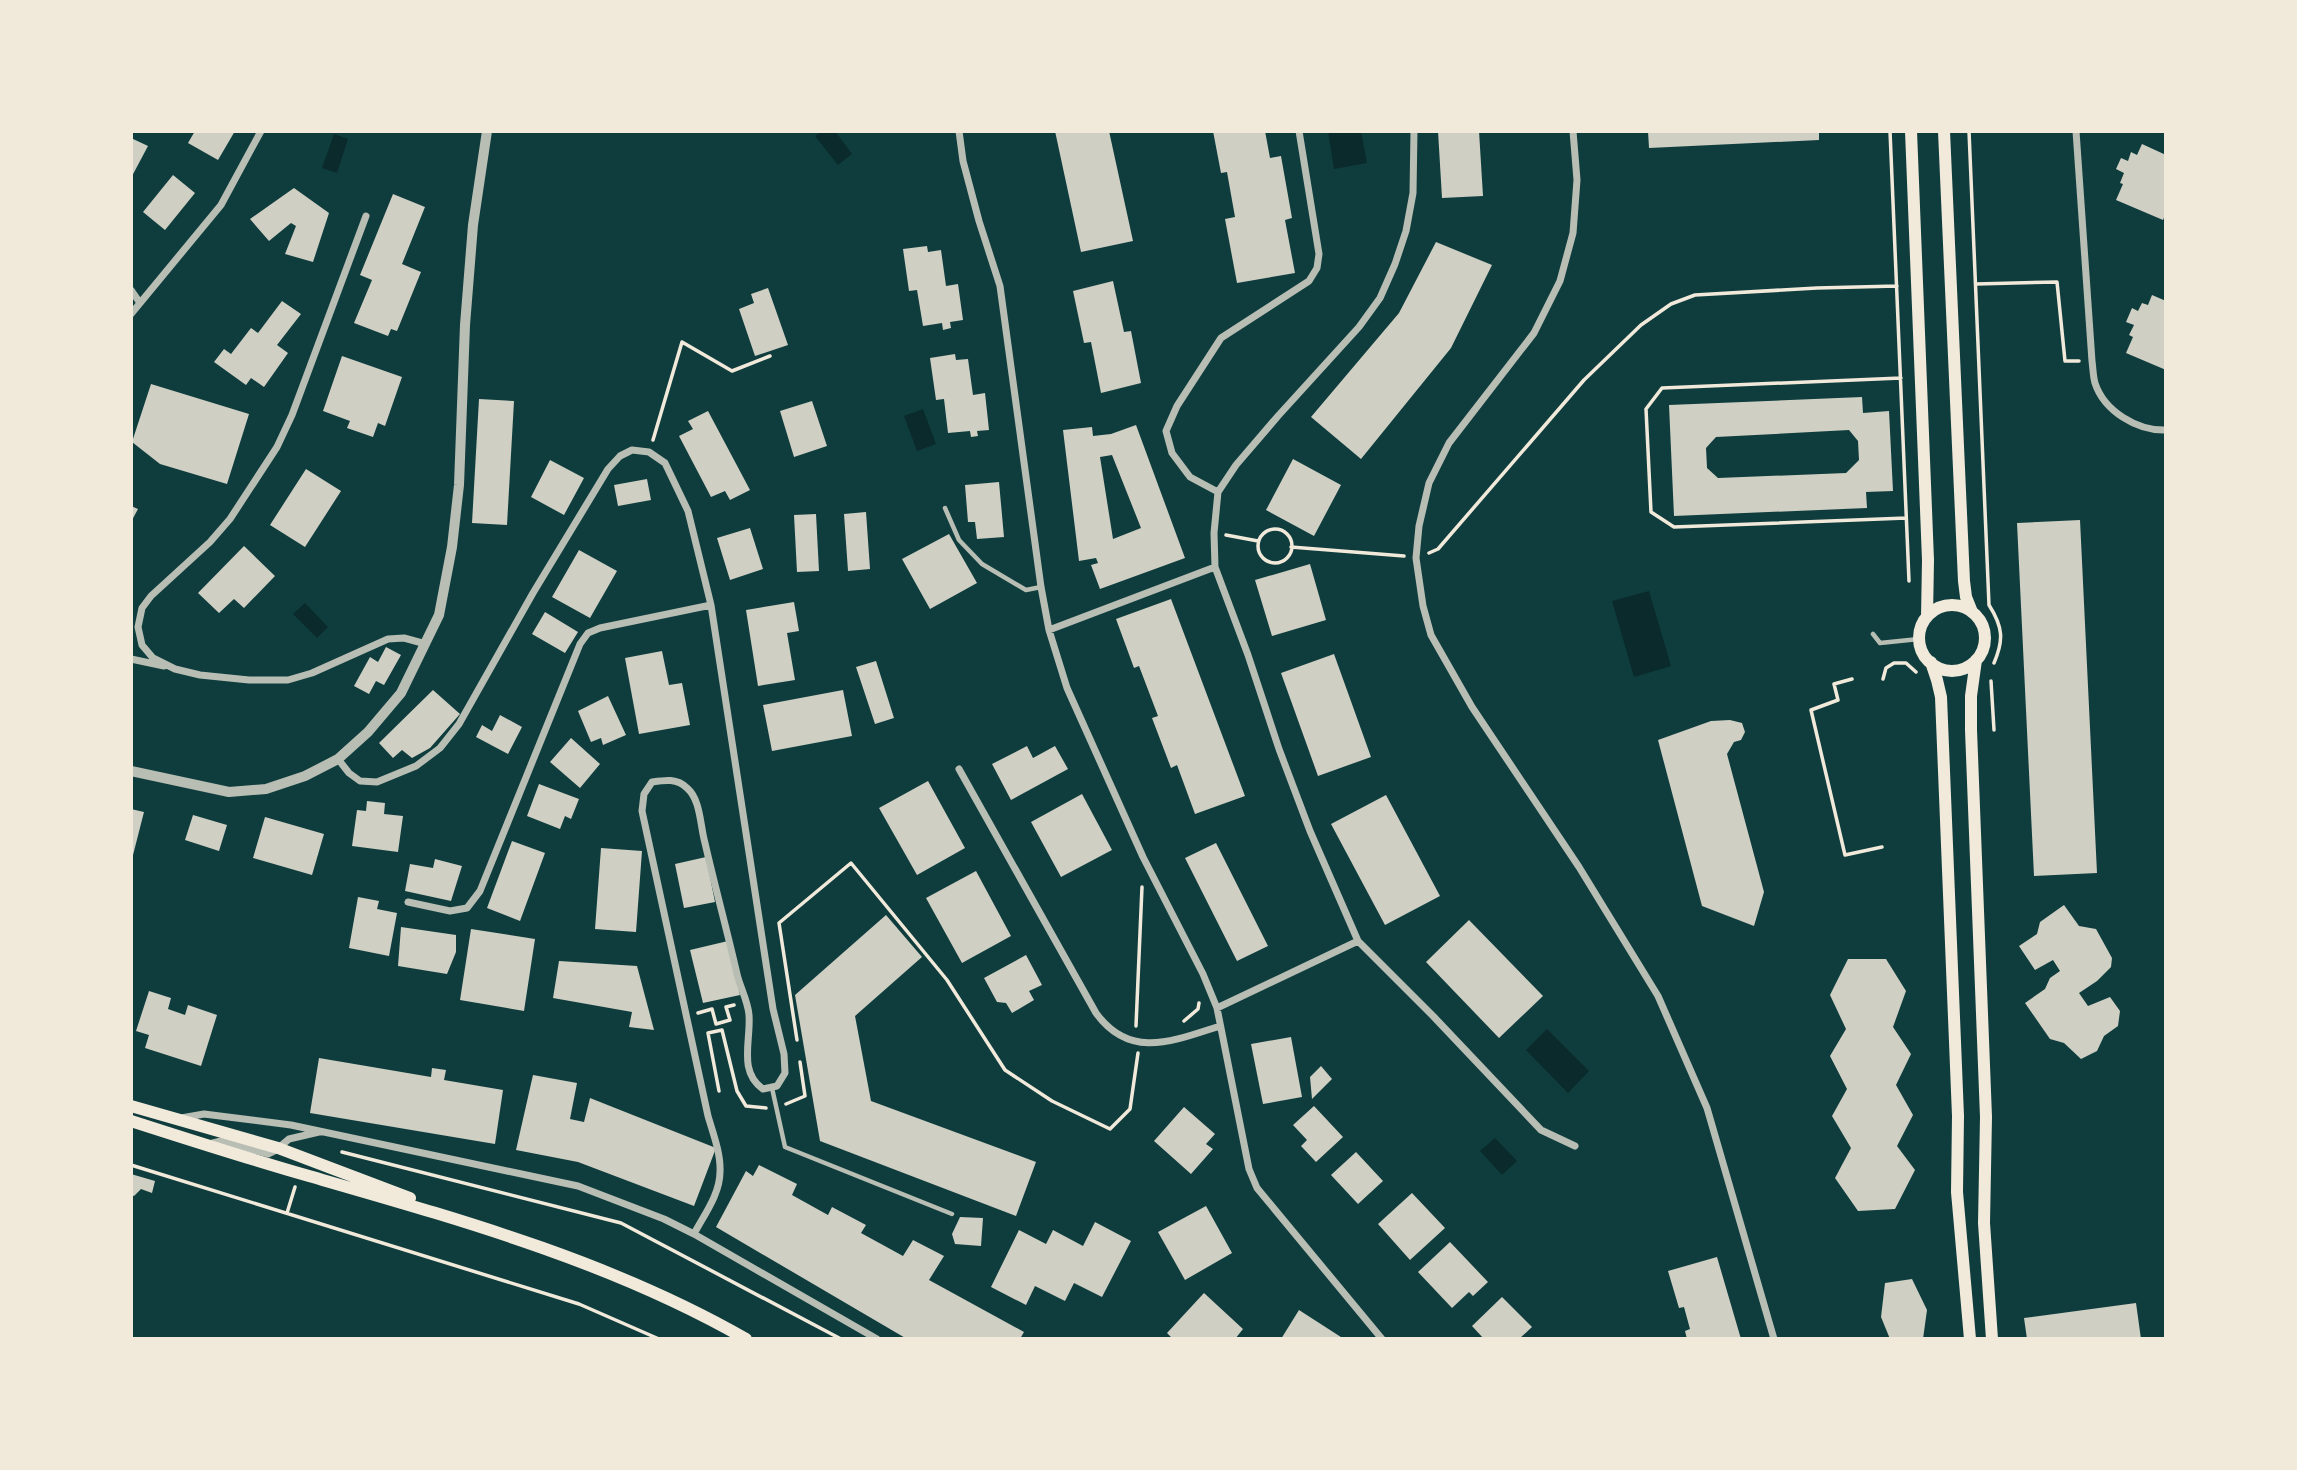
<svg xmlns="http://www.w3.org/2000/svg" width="2297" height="1470" font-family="Figtree,sans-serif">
  <rect width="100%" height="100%" fill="#0f3d3e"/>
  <!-- water -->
  <path fill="#0a2a2b" d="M822,131H835L852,154L838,165L815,136Z
    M1328,131H1361L1367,163L1334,169Z
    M334,134L348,139L337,173L322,168Z
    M923,409L936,444L917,451L904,416Z
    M1649,591L1671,666L1634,677L1612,601Z
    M305,603L328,627L317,638L293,614Z
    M1547,1029L1589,1071L1568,1093L1526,1050Z
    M1495,1138L1517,1161L1502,1175L1480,1151Z"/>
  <!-- building -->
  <path fill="#cfcfc3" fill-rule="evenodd" d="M195,131H235L218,160L188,143Z
    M1055,131H1109L1133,241L1081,252Z
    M1213,131H1265L1270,158L1281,156L1292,218L1285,220L1295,273L1237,283L1225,219L1235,217L1227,172L1221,173Z
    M1438,131H1479L1483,196L1442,198Z
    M1648,131H1819V140L1649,148Z
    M131,138L148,146L131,178Z
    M2142,144L2166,155V213L2163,220L2116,200L2123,184L2120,183L2124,173L2116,169L2121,158L2128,161L2131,152L2137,155Z
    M173,175L195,193L165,230L143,212Z
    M294,188L329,213L313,262L285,254L296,226L291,223L269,241L250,219Z
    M393,194L425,207L402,264L421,272L397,331L391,329L388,336L354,323L372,280L360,275Z
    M1436,242L1492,265L1451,348L1361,459L1311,417L1399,313Z
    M927,246L928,252L941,250L946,286L958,284L963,320L950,322L951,328L943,330L942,323L923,326L917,290L909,291L903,249Z
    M1113,281L1124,332L1131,331L1141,383L1101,393L1091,342L1084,343L1073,291Z
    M768,288L788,345L755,356L739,309L754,303L751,294Z
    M2152,295L2166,301V370L2126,353L2133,337L2129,335L2134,325L2126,322L2132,308L2138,311L2142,303L2148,305Z
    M282,301L301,314L277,345L288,353L264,387L251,378L246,385L214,362L224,349L231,354L251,328L258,333Z
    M955,354L956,360L968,359L973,395L985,393L989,430L977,431L978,436L971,437L970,431L948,433L944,399L936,400L930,358Z
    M342,356L402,377L385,426L378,423L373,437L347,428L350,421L323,411Z
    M151,384L249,414L227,484L160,464L132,442Z
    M1862,397L1863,413L1889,411L1893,491L1866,492L1867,508L1674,516L1669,405ZM1849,430L1858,441L1859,460L1846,473L1718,478L1707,468L1706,448L1716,437Z
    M479,399L514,401L507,525L472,523Z
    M812,401L827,446L794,457L780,411Z
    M708,411L750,490L730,500L725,491L711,497L679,436L693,429L688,421Z
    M1136,425L1185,558L1100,589L1091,565L1098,563L1096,558L1079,561L1063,430L1092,427L1093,436L1111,434ZM1112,455L1141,528L1113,539L1100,457Z
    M1293,459L1341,485L1314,536L1266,510Z
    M550,460L584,478L564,515L531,497Z
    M306,469L341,491L305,547L270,525Z
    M647,479L651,500L618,506L614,485Z
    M999,482L1004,537L977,539L975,522H968L965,485Z
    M131,506L138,509L131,522Z
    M866,512L870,569L848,571L844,514Z
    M816,514L819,571L797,572L794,515Z
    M2080,520L2097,873L2034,876L2017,523Z
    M750,528L763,569L730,580L717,538Z
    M949,534L977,583L930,609L902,559Z
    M244,546L275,576L244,608L234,599L219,613L198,593Z
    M579,550L617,571L590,618L552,597Z
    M1310,564L1326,620L1272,636L1255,580Z
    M1171,599L1245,796L1195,814L1177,765L1171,768L1152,718L1158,716L1139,666L1134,668L1116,619Z
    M794,602L799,631L787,633L795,680L758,686L746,610Z
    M545,612L578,632L565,653L532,634Z
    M386,647L401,655L384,685L376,681L369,694L354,686L370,657L378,662Z
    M662,651L669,685L682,683L690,725L639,734L625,658Z
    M1334,654L1371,757L1318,776L1281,673Z
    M876,661L894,718L875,724L856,667Z
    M433,690L460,714L430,748L412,758L402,750L393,758L379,743Z
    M843,690L852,736L772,751L763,705Z
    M608,696L626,735L603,745L601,738L591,742L578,711Z
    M500,715L522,727L508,754L476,737L482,725L492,731Z
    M1730,720L1742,723L1745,732L1741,740L1734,742L1727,754L1764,892L1754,926L1702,906L1658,740L1711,721Z
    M571,738L600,764L580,788L550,762Z
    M1027,746L1033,758L1055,746L1068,769L1011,800L992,764Z
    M928,781L965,848L917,875L879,808Z
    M539,784L579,799L571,819L565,816L560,829L527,816Z
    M1082,794L1112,850L1061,877L1031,822Z
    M1386,795L1440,896L1385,925L1331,824Z
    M367,801L385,803L384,814L403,816L398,852L352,846L357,810L366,811Z
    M131,809L144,812L132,859L131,858Z
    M193,815L227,825L219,851L185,840Z
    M265,817L324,834L312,875L253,858Z
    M512,841L545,853L520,921L487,908Z
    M1216,843L1268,946L1237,961L1185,858Z
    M601,848L642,851L636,932L595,929Z
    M706,857L715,902L684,908L675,864Z
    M435,859L462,866L451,901L405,891L410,864L433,868Z
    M976,871L1011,936L962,963L926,898Z
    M358,897L379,901L377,909L397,913L389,956L349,948Z
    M2064,905L2079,926L2096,929L2112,958L2111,967L2097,981L2079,993L2088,1006L2110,997L2120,1011L2118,1026L2104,1036L2097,1051L2081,1059L2064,1043L2050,1039L2025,1003L2045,989L2050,978L2060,971L2053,960L2035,970L2019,946L2037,934L2040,922Z
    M886,915L922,957L855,1016L871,1101L1036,1162L1016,1216L820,1141L795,995Z
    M1469,920L1543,996L1499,1038L1426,962Z
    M401,927L456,935V952L447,974L398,966Z
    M471,929L535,939L524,1011L460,1000Z
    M728,941L740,995L703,1003L690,950Z
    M1026,955L1042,985L1029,991L1034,1000L1012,1013L1006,1003L997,1002L984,978Z
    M1848,959H1886L1906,991L1893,1027L1911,1054L1896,1085L1913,1115L1897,1146L1915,1170L1895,1209L1858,1211L1835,1178L1851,1148L1832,1116L1847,1089L1830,1056L1846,1029L1830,995Z
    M559,961L637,966L654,1030L629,1027L632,1012L553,998Z
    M149,991L171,998L168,1009L185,1015L188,1005L217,1015L201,1066L145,1048L149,1035L136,1031Z
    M1291,1037L1302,1097L1263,1104L1251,1044Z
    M319,1058L431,1077L432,1068L446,1070L444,1080L503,1090L495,1144L310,1113Z
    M1321,1066L1332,1079L1312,1099L1310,1077Z
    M533,1075L577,1083L570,1119L584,1122L590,1098L716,1148L694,1206L578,1162L516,1150Z
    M1314,1106L1343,1137L1316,1162L1301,1146L1307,1140L1293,1125Z
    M1184,1107L1215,1134L1206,1144L1213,1149L1191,1174L1154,1141Z
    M1356,1152L1383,1181L1358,1204L1331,1175Z
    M759,1165L797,1184L792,1195L828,1215L832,1207L866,1225L861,1233L903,1256L913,1240L944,1256L929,1280L1024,1332L1020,1339H907L716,1227L746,1171L753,1176Z
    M131,1174L155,1181L152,1193L141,1189L134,1196L131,1195Z
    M1412,1193L1445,1228L1410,1260L1378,1224Z
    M1206,1206L1232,1253L1185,1280L1158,1232Z
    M960,1217L983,1218L981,1246L955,1244L952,1234Z
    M1095,1222L1131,1241L1102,1297L1074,1283L1065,1301L1035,1286L1026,1305L991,1287L1019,1230L1046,1244L1053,1230L1083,1246Z
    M1450,1242L1488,1282L1473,1296L1469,1292L1452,1308L1418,1272Z
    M1717,1257L1741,1339H1687L1685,1331L1690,1329L1684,1307L1679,1308L1668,1271Z
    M1912,1279L1927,1310L1923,1339H1890L1881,1317L1885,1283Z
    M1204,1293L1243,1329L1235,1339H1173L1167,1333Z
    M1502,1297L1532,1327L1519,1339H1484L1472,1326Z
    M2136,1303L2141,1339H2027L2024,1318Z
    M1299,1310L1344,1339H1281Z"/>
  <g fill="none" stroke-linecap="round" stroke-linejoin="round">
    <!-- path -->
    <path stroke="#f1e9da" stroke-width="3.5" d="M1890,131L1909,581
      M1969,131L1989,605C2003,627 2004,640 1994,663
      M1976,284L2057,282L2065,361H2079
      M1901,378L1662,388L1646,409L1651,512L1674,527L1906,518
      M653,440L682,342L732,371L770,356
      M1258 546a17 17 0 1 1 34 0a17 17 0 1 1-34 0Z
      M1226,535L1258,541
      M1291,547L1404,556
      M1429,553L1438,549L1584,380L1641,325L1671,304L1695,295L1817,288L1897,286
      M1852,679L1834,684L1838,700L1811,710L1845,855L1882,847
      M1883,679L1886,668L1894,663H1906L1916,672
      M1991,681L1994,730
      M698,1013L712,1009L716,1024L730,1020L726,1007L734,1005
      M1184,1021L1198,1009L1199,1003
      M1136,1026L1142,887
      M797,1040L779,923L851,863L947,980L1005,1070L1052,1101L1110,1129L1130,1109L1138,1053
      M719,1091L708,1033L722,1030L737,1091L746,1106L766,1108
      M786,1104L805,1096L800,1062
      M342,1152L621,1223L841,1339
      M131,1165L579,1304L659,1339
      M287,1213L295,1187"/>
    <!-- service -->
    <path stroke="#b8beb3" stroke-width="4.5" d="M945,508L959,540L982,564L1026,590L1041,587
      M1873,634L1880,643L1919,639
      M772,1088L785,1147L952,1214"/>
    <!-- minor -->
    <path stroke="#b8beb3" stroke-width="7" d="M959,131L963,161L979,221L1000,286L1041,587L1049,630L1067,688L1143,857L1203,974L1217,1008L1249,1169L1257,1188L1382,1339
      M1414,131L1413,193L1406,231L1395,264L1380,298L1359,327L1278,416L1236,465L1218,492L1214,533L1215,567L1248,655L1279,749L1310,831L1358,941L1434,1017L1541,1130L1575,1146
      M1573,131L1577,180L1573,233L1560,281L1534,333L1449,443L1429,483L1419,526L1416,558L1423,606L1431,635L1472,707L1579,867L1658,996L1707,1108L1774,1339
      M2076,131L2092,361C2093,368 2093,376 2095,383C2104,411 2137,431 2166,430
      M366,216L292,415L277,447L230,519L210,542L151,596L142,608L138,627L142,645L153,658L175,669L200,675L249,680H288L312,673L388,639L404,638L426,644
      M131,290L140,303
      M131,314L221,205L261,131
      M1218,492L1190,477L1172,453L1166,431L1177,406L1221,338L1309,281L1317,268L1319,254L1299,131
      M1049,630L1215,567
      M131,659L164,666
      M338,759L349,773L360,781L377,782L416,766L440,748L459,724L533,593L608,469L620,456L632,450L649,452L665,463L688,511L711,605L773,1009L784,1054L785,1073L777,1086L763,1089C738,1072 751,1041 749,1015C748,1001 740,987 737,974C727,930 715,887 705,843C700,826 701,800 687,788C677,778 665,780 652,782L644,794L642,811L708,1116C713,1133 721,1154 720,1172C720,1194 704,1215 694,1234
      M959,769L1096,1013C1130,1060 1173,1041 1220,1026
      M408,902L450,911L467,908L480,891L580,644L588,633L600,628L711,605
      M1217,1008L1358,941
      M181,1118L204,1114L291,1125L578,1186L664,1219L694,1234L877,1339
      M209,1144L221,1141L268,1154L276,1150L289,1139L319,1132"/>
    <!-- tertiary -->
    <path stroke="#b8beb3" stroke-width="10" d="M131,771L229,792L266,789L305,776L338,759L368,732L401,693L439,615L452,547L459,485L465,325L473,225L487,131"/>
    <!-- secondary -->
    <path stroke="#f1e9da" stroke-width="12" d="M1911,131L1928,560L1927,617
      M1944,131L1964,581L1966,597L1972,612
      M1919 638a33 33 0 1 1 66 0a33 33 0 1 1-66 0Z
      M1976,660L1971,696V730L1986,1117L1984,1223L1992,1339
      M1931,662L1937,680L1941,697L1958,1116L1957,1192L1970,1339
      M131,1106L278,1148L410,1198
      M131,1121C190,1140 249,1159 309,1176C458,1219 610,1261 746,1339"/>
  </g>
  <!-- border -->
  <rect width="2297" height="1470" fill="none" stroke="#f1e9da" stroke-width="266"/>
</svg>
